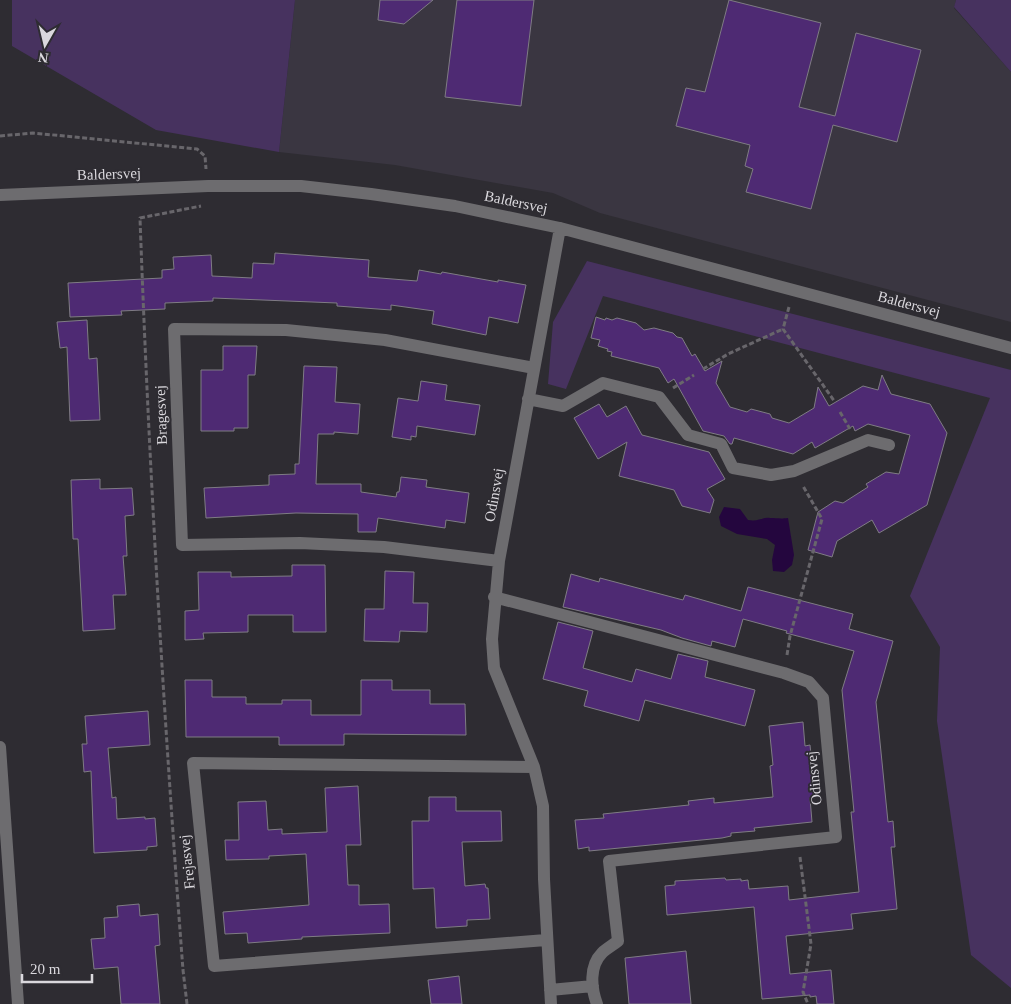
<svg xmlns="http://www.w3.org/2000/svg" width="1011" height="1004" font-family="'Times New Roman',serif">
  <rect width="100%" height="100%" fill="#2e2c32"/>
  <!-- built -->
  <path fill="#3a3641" d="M295,0H956L954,8L1011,72V322L600,213L553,193L395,165L279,152Z"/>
  <!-- green -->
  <path fill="#47325f" d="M12,0H295L279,152L156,130L12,46Z
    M956,0H1011V72L954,7Z
    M587,261L1011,370V988L971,955L937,721L940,647L910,596L990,398L603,296L566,389L548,384L553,322Z"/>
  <!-- water -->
  <path fill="#24063e" d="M724,507L740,509L748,520C759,522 762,517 770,518C777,518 780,519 788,518L794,555L792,565L784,572L773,571L772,560L775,545L767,539L737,534L721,526L719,517Z"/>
  <!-- building -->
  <path fill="#4e2a73" stroke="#7f7c84" d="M380,0H433L404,24L378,20Z
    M457,0H534L521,106L445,97Z
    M729,0L821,23L799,107L835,116L856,33L921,50L897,142L833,125L811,209L746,192L753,169L745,166L750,145L676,126L686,88L705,92Z
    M275,253L369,260L368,277L417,281L419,270L441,274L442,272L498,282V280L526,285L518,323L489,317L486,335L432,324L434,311L391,305V310L337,306V303L213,298V301L165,303V309L121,311L122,315L70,317L68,283L162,278V270L174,269L173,257L211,255L212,276L252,278L253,263L274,264Z
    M596,317L605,320L606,318L612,320L617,318L636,323L644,330L654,328L673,333L677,337L682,338L692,356L695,354L705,371L722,361L716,383L730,407L747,412L751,409L770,414L772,418L789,423L814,408L818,387L829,406L863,386L878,390L882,375L891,394L930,404L947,433L927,505L879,533L872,520L837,541L832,557L808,550L818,512L835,501L843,503L868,487L866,484L886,472L899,474L910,435L868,424L855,431L853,426L815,448L812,442L793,454L734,438L732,444H730L724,436L703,431L674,379L668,383L659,368L611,356L612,352L607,351L608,349L598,346L600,340L591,338Z
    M87,320L89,359L97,358L100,420L70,421L67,347L60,348L57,322Z
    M223,346H257L255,375H248V428H234V431H201V370H223Z
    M304,366L337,367L335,402L360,404L358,434L334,432V434H318L316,484H361V492L396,497L397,492H399L401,477L427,480L426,487L469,493L465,523L446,520L445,528L378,518L376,532H358V514L296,513L206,518L204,488L269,485V475L295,474V464H299Z
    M421,381L447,385L445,400L480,405L475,435L417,426L416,437L411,436V440L392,437L398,398L418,401Z
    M599,404L607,417L626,406L642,435L709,452L725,479L707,489L714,500L710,513L682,506L674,490L619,476L627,442L598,459L574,418Z
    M100,479V489L132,488L134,515L125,516L127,556H123L126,595H113L115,629L83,631L78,539H73L71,480Z
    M292,565H325L326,632H293V615H248V632L203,633L204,639L185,640V611L199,610L198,572H231V577L292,576Z
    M385,571L414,572L413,603H428L427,632L400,631L399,642L364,641L365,609H384Z
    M571,574L599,582L600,578L683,600L685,595L741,611L748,587L853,614L849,629L893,641L876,702L888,822L893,821L895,847H891L897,909L851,914L853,929L786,936L790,974L831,970L834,1004H817L816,996L810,997V995L762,999L754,907L667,915L665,886L675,885V881L725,878L726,880L741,879V881L748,880L749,889L788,886L789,900L859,892L851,812H854L842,690L854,651L786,633L787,631L743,619L735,647L712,641L711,646L682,638L661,630L563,607Z
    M558,622L593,631L583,668L632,682L636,669L671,679L678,654L708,661L705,677L755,690L745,726L645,700L639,721L584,706L588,691L543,679Z
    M185,680H212V697H246V704H282V700H311V715H361V680H392V690H430V704H465L466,735L344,734V745H279V737H186Z
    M148,711L150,745L108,748L112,798L116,797L117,819L145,817V819L155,818L157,846L147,847V850L94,853L91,771L84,772L82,744H87L85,716Z
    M803,722L805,746L810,745L815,798H810L812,822L754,828L755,831L731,833V836L722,838L589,851V847L578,849L575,820L604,818L603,814L689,805L688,801L714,798V803L773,797L770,766L773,765L769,726Z
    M358,786L361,845H346L348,885H359V905L389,904L390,933L302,937V939L248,943L247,933L225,934L223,912L309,905L306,854L269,856V859L226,860L225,840H239L238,802L266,801L268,830L282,829V834L327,832L325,788Z
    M429,797H456V811H501L502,841L462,842L465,886L485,884L486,888H488L490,919L467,920V926L436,928L434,888L413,889L412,821H429Z
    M139,904L140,916L158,914L160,945L155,946L160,1004H121L118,967L94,969L91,939L105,938L104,918L118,917L117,906Z
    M686,951L691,1004H629L625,958Z
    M459,976L462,1004H431L428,980Z"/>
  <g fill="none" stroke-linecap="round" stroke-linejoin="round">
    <!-- path -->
    <path stroke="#68666b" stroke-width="3" stroke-dasharray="5 2.5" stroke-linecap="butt" d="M0,136L33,133L197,149L205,156L206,169
      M789,307L783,329L835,402
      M703,369L728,354L783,329
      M673,388L694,375
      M840,412L850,429
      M787,655L790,636L822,519L803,486
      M800,857L811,944L803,992L808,1004
      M187,1004L183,970C164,720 149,469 140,218L201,206"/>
    <!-- minor -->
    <path stroke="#6d6c6f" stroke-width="12" d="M0,195L208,186H301L371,194L455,206L560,228L1011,348
      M528,399L563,406L603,383L659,397L688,435L721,444L733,468L771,475L794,471L868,440L889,445
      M499,561L384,547L300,543L182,545L174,329L286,330L385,340L534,368
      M494,597L784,673L809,682L823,698L836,837L609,861L618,941C613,945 606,949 602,953C589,966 591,988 597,1004
      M0,747L18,1004
      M534,767L193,763L214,966L546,940
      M550,990L593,986
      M551,1004L544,879L543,806L534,767L494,668L492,639L499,561L560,228"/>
  </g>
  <g text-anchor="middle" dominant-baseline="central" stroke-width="4" stroke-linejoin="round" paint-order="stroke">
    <!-- street labels -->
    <g font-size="15" fill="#dad8dd" stroke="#2e2c32">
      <text transform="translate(109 174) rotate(-2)">Baldersvej</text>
      <text transform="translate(516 202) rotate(12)">Baldersvej</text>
      <text transform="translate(909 304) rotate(15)">Baldersvej</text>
      <text transform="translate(161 415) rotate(-92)">Bragesvej</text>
      <text transform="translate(494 495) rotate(-80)">Odinsvej</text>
      <text transform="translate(814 778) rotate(-96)">Odinsvej</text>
      <text transform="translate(187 862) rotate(-96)">Frejasvej</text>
    </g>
  </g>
  <!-- north arrow -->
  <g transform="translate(45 45) rotate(188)" stroke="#2e2c32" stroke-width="4" paint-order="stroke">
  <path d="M0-4L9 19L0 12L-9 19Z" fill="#dad8dd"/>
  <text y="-8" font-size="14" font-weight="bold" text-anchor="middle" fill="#dad8dd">N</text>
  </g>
  <!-- scale -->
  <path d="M22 974v8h70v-8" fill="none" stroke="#dad8dd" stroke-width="2.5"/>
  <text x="30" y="974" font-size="15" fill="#dad8dd" stroke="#2e2c32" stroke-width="4" paint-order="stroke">20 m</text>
</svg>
